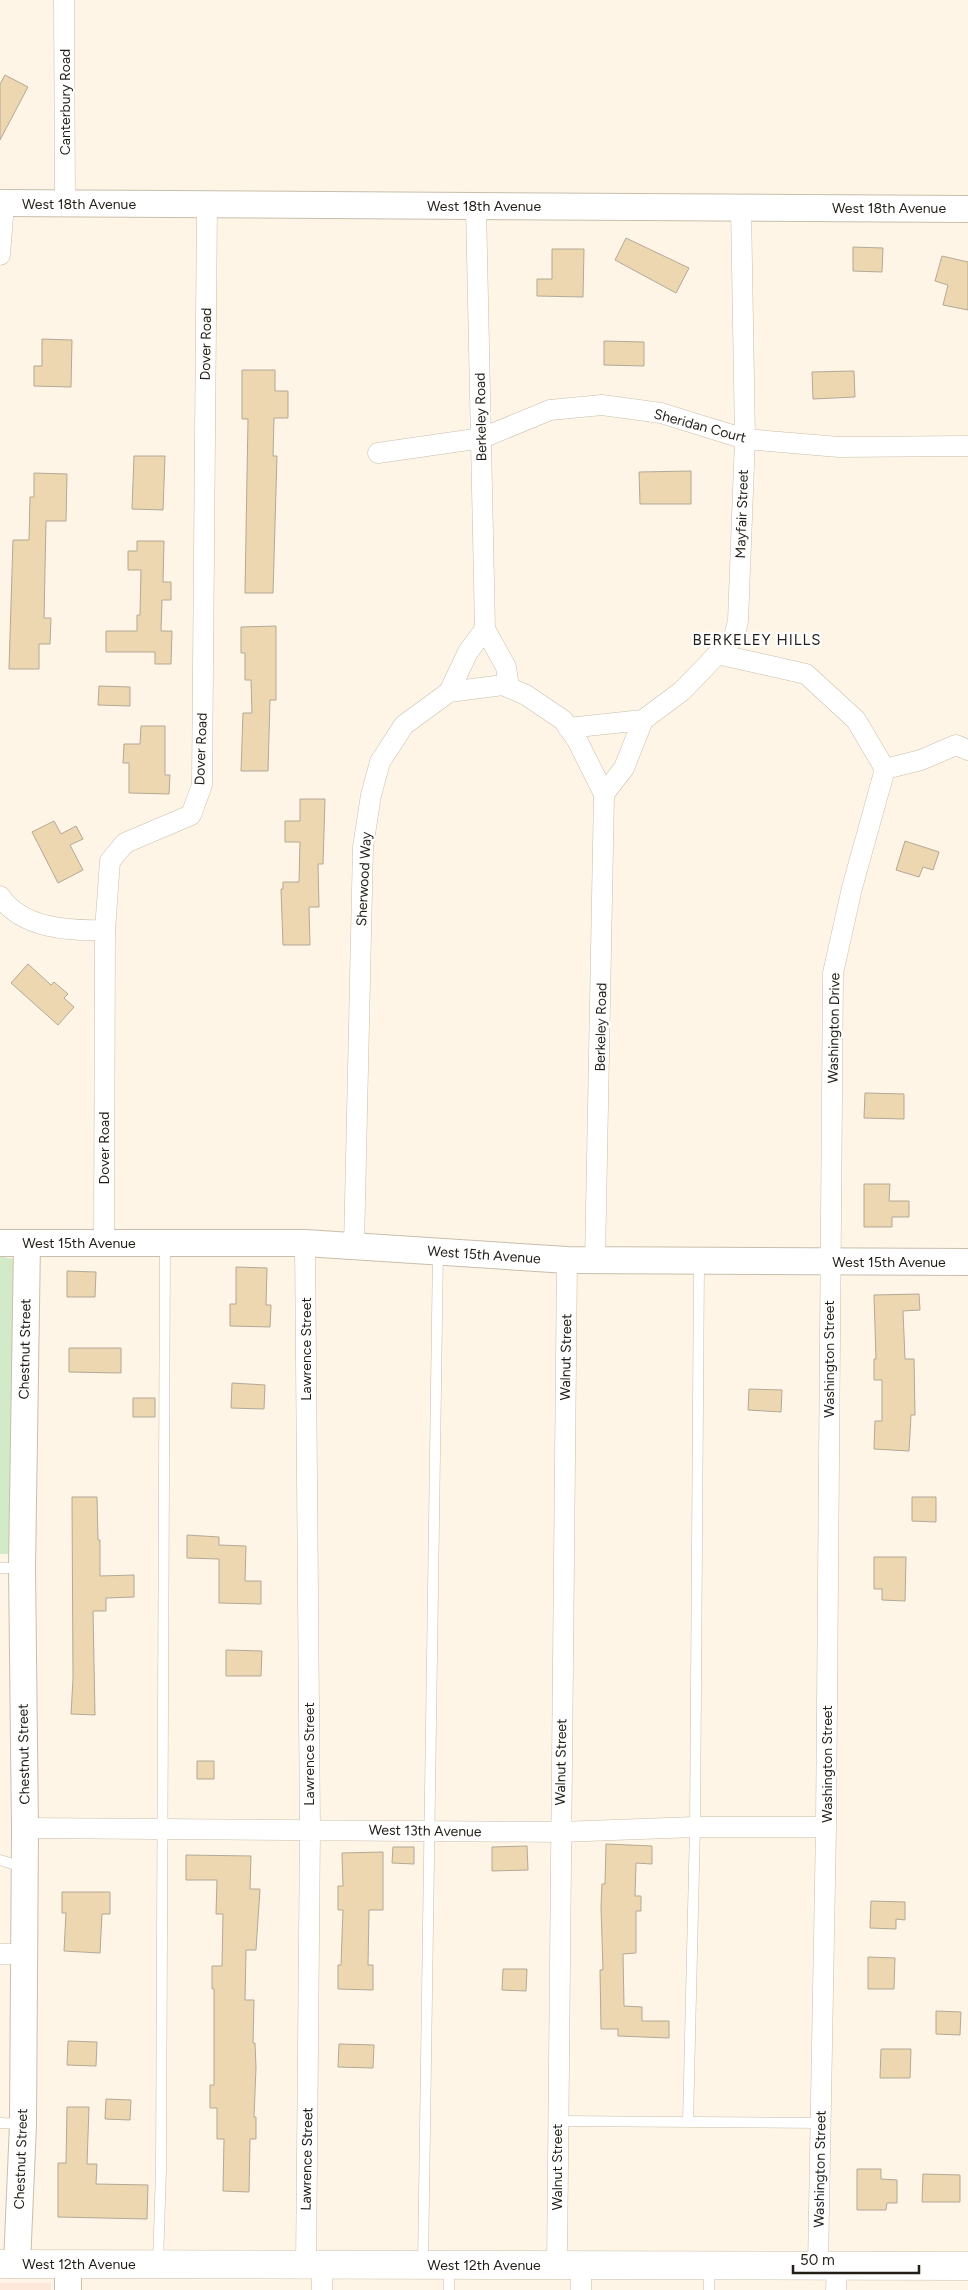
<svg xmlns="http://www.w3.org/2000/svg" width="968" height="2290" font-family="Figtree,sans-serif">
  <rect width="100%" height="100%" fill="#fef5e6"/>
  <!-- medical -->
  <path fill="#fde8da" d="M0,2283H51V2290H0Z"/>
  <!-- green -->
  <path fill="#d2eac7" d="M0,1256L12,1259L16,1264L15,1554H0Z"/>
  <!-- building -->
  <path fill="#edd7b0" stroke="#b3a996" d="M5,75L28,87L0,140V84Z
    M626,238L689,268L676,293L615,260Z
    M853,247L883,248L882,272L853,271Z
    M552,249H584L583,297L537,296V279H552Z
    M942,256L968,262V310L943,305L948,285L935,281Z
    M42,339L72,340L71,387L34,386V366H42Z
    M604,341L644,342V366L604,365Z
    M242,370H275V391H288V418H274L273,456H277L273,593H245L248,419H242Z
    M854,371L855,397L813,399L812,372Z
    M134,456H165L163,510L132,509Z
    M691,471V504H640L639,472Z
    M34,473L67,474L66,521H46L44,618H51L50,644H39V669H9L13,540H29L30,497H34Z
    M137,541H164L163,582H171V600H162L161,631H172L171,664H155V652H106V631H137V615H140L141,570H128V551H137Z
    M276,626V700H270L268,771H241L243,713H252L251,680H245V653H241V627Z
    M99,686L130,687V706L98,705Z
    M141,726H165V775H170L169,794L129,793V763H123L124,744H140Z
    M300,799H325L323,864H318L319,907H309L310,945H283L281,889H283V882H299L300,842H285V821H300Z
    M54,821L61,834L76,826L83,839L70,845L83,870L58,883L32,832Z
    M905,841L939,852L933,870L923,867L919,877L896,870Z
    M28,964L51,985L54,982L68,994L64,998L74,1007L58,1025L11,983Z
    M865,1093L904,1094V1119L864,1118Z
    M864,1184H890L889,1201H909V1217H892V1227H864Z
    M236,1267L267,1268L266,1305H271L270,1327L230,1326V1304H236Z
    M67,1271L96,1272L95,1297H67Z
    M919,1294L920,1310L903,1311L905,1359H914L915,1415H911L909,1451L874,1449L875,1421H882V1380H874V1359H876L874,1295Z
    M69,1348H121V1373L69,1372Z
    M232,1383L265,1385L264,1409L231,1408Z
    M749,1389L782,1390L781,1412L748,1410Z
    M133,1398H155V1417H133Z
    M72,1497H97L98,1540H100V1576L134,1575V1597L106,1598V1611H93L95,1715L71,1714L73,1679Z
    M912,1497H936V1522L912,1521Z
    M187,1535L219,1537V1545L246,1546L245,1581H261V1604L219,1603V1559L187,1558Z
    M874,1557H906L905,1601L882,1600V1589H874Z
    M226,1650L262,1651L261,1676H226Z
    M197,1761H214V1779H197Z
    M606,1844L652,1846V1864L636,1863L635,1896H641V1911H636V1953L623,1954L624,2006L642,2007V2021H669V2038L618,2036V2029H601L600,1970H603L601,1907L602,1884H605Z
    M527,1846L528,1870L492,1871V1847Z
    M393,1847H414V1864L392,1863Z
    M383,1852V1910H369L368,1965H373V1990L338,1989V1965H341L343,1910H338V1886H343L342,1853Z
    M186,1855L251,1856L250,1889H260L256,1950H246L245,2000H254L253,2043H255L256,2067L254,2117H256V2139H250L249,2192L223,2191L224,2139H217V2108H210V2085H214V1989H212V1966H222L223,1914H216L217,1880H186Z
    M62,1892H110V1914H102L100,1953L64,1951L66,1913H62Z
    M871,1901L905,1902V1920L896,1919V1929L870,1928Z
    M868,1957L895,1958L894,1989H868Z
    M503,1969H527L526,1991L502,1990Z
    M936,2011L961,2012L960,2035L936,2034Z
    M68,2041L97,2042L96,2066L67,2065Z
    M339,2044L374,2045L373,2068L338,2067Z
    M881,2049H911L910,2078H880Z
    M106,2099L131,2100L130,2120L105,2119Z
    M67,2107H89L87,2164H97L96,2184L148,2185L147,2219L58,2217V2163H66Z
    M857,2169H881V2179L897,2180V2203H887L886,2210H857Z
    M923,2174L960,2175V2202H922Z"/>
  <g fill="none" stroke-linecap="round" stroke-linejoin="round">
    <!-- service casing -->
    <g stroke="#c8beab" stroke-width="11">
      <path id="service" d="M0,1568H21
        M0,1860L23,1867
        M558,2121L821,2123
        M688,2122L695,1827L699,1262
        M0,2123L21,2124
        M158,2264L161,2169L165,1244
        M423,2264L438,1252
        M449,2290V2266
        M709,2290V2266"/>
    </g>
    <!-- minor casing -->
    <g stroke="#c8beab" stroke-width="21">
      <path id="minor" d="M64,0L65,204
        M476,206L485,629L506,667L509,687
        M0,255L4,203
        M378,453L482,438L550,410L602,405L661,413L745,439L839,447L968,446
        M717,654L806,674L856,720L885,769
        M449,692L468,652L485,629
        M568,728L643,720
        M885,769L921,760L956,745L968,750
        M604,794L624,768L643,720L682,691L734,637L738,621L745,439L741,207
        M0,896C22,929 70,931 105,930
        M104,1243L105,930L110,861L125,843L191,815L202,785L207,205
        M305,1243L310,1830L306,2265
        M354,1246L363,847L371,795L380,762L404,725L449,692L503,685L526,695L563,720L577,740L604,794L595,1261
        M25,1828L560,1832L695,1827H826
        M0,1954H24
        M557,2264L567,1260
        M322,2265V2290
        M818,2265L826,1827L833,973L852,888L885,769
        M581,2290V2264
        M836,2290L837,2265"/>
    </g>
    <!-- tertiary casing -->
    <g stroke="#c8beab" stroke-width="28">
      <path id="tertiary" d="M0,203L968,209
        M0,1243H305L567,1260L968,1262
        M17,2264L23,2124L25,1828L22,1568L27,1243
        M68,2264V2290"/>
    </g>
    <!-- secondary casing -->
    <g stroke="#c8beab" stroke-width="29">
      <path id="secondary" d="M0,2264L968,2266"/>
    </g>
    <!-- service -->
    <use href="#service" stroke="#fff" stroke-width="10"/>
    <!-- minor -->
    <use href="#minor" stroke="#fff" stroke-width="20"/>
    <!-- tertiary -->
    <use href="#tertiary" stroke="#fff" stroke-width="26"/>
    <!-- secondary -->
    <use href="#secondary" stroke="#fff" stroke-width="28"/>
  </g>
  <g text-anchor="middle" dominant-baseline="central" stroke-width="4.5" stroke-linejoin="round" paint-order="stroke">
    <!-- street labels -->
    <g font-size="14" fill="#221e17" stroke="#fff">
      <text transform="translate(65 102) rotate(-90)">Canterbury Road</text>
      <text x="79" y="204">West 18th Avenue</text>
      <text x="484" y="206">West 18th Avenue</text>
      <text x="889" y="208">West 18th Avenue</text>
      <text transform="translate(206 344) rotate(-89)">Dover Road</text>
      <text transform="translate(481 417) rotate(-91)">Berkeley Road</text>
      <text transform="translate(700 426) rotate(15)">Sheridan Court</text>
      <text transform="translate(742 514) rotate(-88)">Mayfair Street</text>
      <text transform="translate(201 749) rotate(-88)">Dover Road</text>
      <text transform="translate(364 879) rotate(-87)">Sherwood Way</text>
      <text transform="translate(601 1027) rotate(-89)">Berkeley Road</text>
      <text transform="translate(834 1028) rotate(-89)">Washington Drive</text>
      <text transform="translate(104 1148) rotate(-90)">Dover Road</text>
      <text x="79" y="1243">West 15th Avenue</text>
      <text transform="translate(484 1255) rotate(4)">West 15th Avenue</text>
      <text x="889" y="1262">West 15th Avenue</text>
      <text transform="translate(25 1349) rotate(-89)">Chestnut Street</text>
      <text transform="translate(306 1349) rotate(-90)">Lawrence Street</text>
      <text transform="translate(566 1357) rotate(-89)">Walnut Street</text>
      <text transform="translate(829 1359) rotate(-90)">Washington Street</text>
      <text transform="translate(24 1754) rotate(-91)">Chestnut Street</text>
      <text transform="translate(309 1754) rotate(-90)">Lawrence Street</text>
      <text transform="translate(561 1762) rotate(-89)">Walnut Street</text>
      <text transform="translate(827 1764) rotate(-90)">Washington Street</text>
      <text transform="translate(425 1831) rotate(1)">West 13th Avenue</text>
      <text transform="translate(21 2159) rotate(-88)">Chestnut Street</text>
      <text transform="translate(307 2159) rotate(-89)">Lawrence Street</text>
      <text transform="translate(557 2167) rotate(-90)">Walnut Street</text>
      <text transform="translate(820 2169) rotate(-89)">Washington Street</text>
      <text x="79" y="2264">West 12th Avenue</text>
      <text x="484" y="2265">West 12th Avenue</text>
    </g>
    <!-- neighbourhood labels -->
    <g font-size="15" letter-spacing="1" fill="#221e17" stroke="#fff">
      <text x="757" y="640">BERKELEY HILLS</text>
    </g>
  </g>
  <!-- scale -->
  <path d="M793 2265v8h126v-8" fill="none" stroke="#221e17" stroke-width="2.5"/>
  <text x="800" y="2265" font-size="15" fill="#221e17" stroke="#ffffff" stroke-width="4" paint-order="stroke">50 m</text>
</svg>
